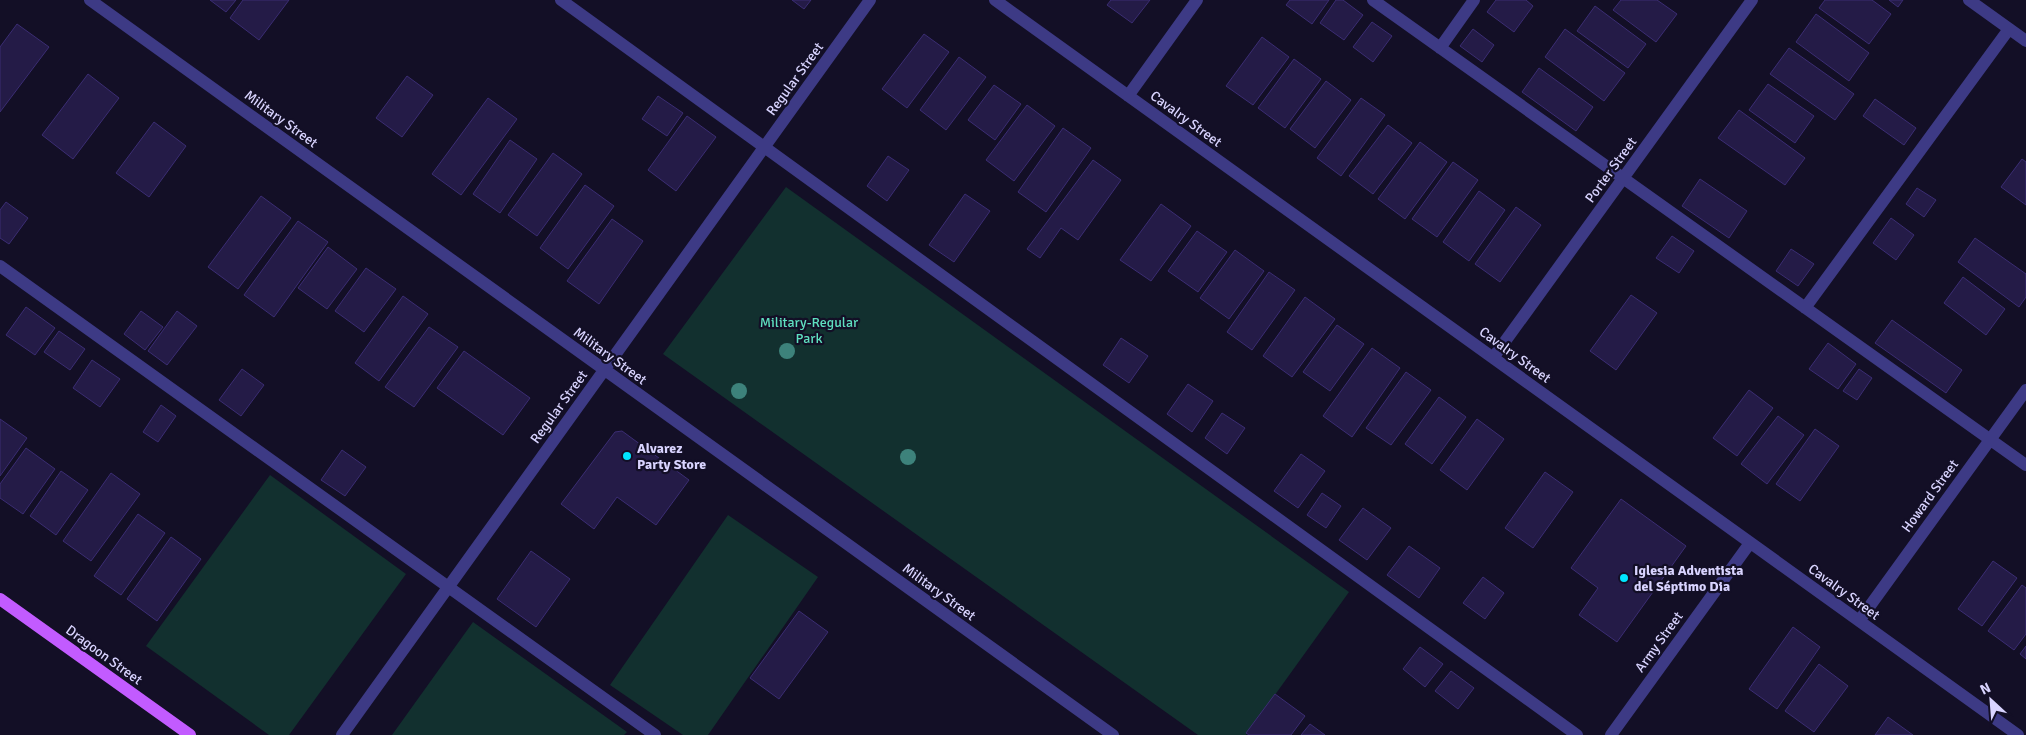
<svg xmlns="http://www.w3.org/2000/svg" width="2026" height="735" font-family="Signika,sans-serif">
  <rect width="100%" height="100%" fill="#130f26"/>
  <!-- green -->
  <path fill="#12302f" d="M786,187L1349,592L1246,735H1198L663,354Z
    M270,475L406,574L289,735H269L146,646Z
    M728,515L818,577L708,735H683L610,685Z
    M473,622L627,732L624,735H392Z"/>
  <!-- building -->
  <path fill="#241b47" stroke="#3b2d73" d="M210,0H236L226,12Z
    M243,0H289L259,40L230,18Z
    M792,0H811L804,9Z
    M1111,0H1150L1132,23L1107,5Z
    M1290,0H1329L1312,24L1286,5Z
    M1336,0H1343L1363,15L1344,40L1320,23Z
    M1496,0H1526L1533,6L1514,32L1487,12Z
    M1621,0H1657L1677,14L1656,42L1613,10Z
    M1825,0H1872L1891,14L1869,44L1819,8Z
    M1889,0H1903L1898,7Z
    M1595,6L1646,44L1628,68L1577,31Z
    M1816,14L1869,53L1849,81L1796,42Z
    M1372,22L1392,36L1373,62L1353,47Z
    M17,24L49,47L0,112V47Z
    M1473,29L1494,45L1482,62L1460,46Z
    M1565,29L1625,73L1604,101L1545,57Z
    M924,34L949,52L907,108L882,89Z
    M1262,37L1289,57L1253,105L1226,86Z
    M1789,48L1854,94L1835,120L1770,74Z
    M959,57L986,77L946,130L920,110Z
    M1294,59L1321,79L1285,128L1258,108Z
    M1539,68L1593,107L1576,131L1522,92Z
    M88,74L119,98L73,159L42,135Z
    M407,76L433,95L402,137L376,118Z
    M1326,81L1351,100L1315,148L1290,129Z
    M1768,84L1814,116L1795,143L1749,110Z
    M994,85L1021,104L995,140L968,120Z
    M658,96L683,113L667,136L642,119Z
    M488,98L517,119L461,195L432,174Z
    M1361,98L1385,115L1341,176L1317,158Z
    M1875,99L1916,128L1904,145L1863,116Z
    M1027,105L1055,126L1014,181L986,160Z
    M1739,110L1805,158L1785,185L1718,138Z
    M687,116L716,137L676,191L648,170Z
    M154,122L186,146L149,197L116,173Z
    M1388,125L1412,143L1373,194L1349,176Z
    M1063,128L1091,148L1046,212L1018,192Z
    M510,140L537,159L500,213L473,194Z
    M1420,142L1447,162L1405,219L1378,199Z
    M553,153L582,174L537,236L508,215Z
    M888,156L909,170L887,201L867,186Z
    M2022,159L2026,162V205L2001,187Z
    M1093,160L1121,180L1078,240L1061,228L1040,258L1027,249Z
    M1453,162L1478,180L1437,237L1412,219Z
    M1700,179L1747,211L1729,238L1682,206Z
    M585,185L614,206L568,269L540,248Z
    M1917,188L1936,200L1924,217L1906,204Z
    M1479,191L1505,210L1469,261L1443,242Z
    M965,194L990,211L954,262L929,245Z
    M261,196L291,218L238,289L208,267Z
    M6,202L28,218L9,244L0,238V210Z
    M1161,204L1191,226L1151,281L1120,260Z
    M1516,207L1541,225L1500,282L1475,264Z
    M1891,218L1914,235L1896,260L1873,243Z
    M612,219L643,241L599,304L567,281Z
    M298,221L328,242L274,317L244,295Z
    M1197,231L1227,252L1198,292L1168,271Z
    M1672,236L1694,251L1679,273L1656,258Z
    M1975,238L2026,274V297L2019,307L1958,262Z
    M328,247L357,269L327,309L298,288Z
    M1791,249L1814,264L1798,286L1776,271Z
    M1235,250L1264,271L1229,319L1200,298Z
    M366,268L396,289L364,332L335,311Z
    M1269,272L1295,290L1252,350L1227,332Z
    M1963,277L2005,309L1986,335L1944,303Z
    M1631,295L1657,313L1616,370L1590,351Z
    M403,296L428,314L379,381L355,363Z
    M1305,297L1335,319L1292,377L1263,356Z
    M26,307L55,328L35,355L6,335Z
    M141,311L163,327L145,350L124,334Z
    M177,311L197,326L167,365L148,351Z
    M1892,320L1962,370L1946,393L1875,343Z
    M1337,325L1364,344L1330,391L1303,372Z
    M429,327L458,347L414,407L385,387Z
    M59,331L85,349L70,370L44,352Z
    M1121,338L1148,356L1129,383L1103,365Z
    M1828,343L1856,364L1838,389L1809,369Z
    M1372,348L1400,368L1352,437L1323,416Z
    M464,351L530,398L503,435L437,388Z
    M92,360L120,379L100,407L73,388Z
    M242,369L264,385L241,416L219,400Z
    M1859,369L1872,378L1857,400L1843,391Z
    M1406,372L1431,390L1391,445L1366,428Z
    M1188,384L1213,401L1192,432L1167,414Z
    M1749,390L1773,408L1737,456L1713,438Z
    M1439,397L1466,417L1432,464L1405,444Z
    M161,405L176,416L158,442L143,432Z
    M1222,413L1245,428L1227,454L1205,438Z
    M1778,416L1804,435L1767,484L1741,464Z
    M0,419L27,438L0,476Z
    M1477,419L1504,439L1467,490L1440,470Z
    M1815,429L1839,446L1800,501L1776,484Z
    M622,431L689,480L656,525L617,497L594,529L561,504L615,432Z
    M26,448L55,469L23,514L0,498V484Z
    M342,450L366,467L345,496L321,480Z
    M1301,454L1325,471L1298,508L1274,491Z
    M61,471L88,490L56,535L30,516Z
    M1545,472L1573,492L1533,548L1505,528Z
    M111,473L140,494L91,561L63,541Z
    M1322,493L1341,506L1326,528L1307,515Z
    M1621,499L1686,546L1617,642L1579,615L1598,588L1571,568Z
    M1363,508L1391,528L1367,560L1339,540Z
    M138,514L165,533L121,595L94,576Z
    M171,537L201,559L157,621L127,599Z
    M1409,546L1440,568L1419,598L1387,575Z
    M531,551L570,579L536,627L497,599Z
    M1993,561L2017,578L1982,626L1958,609Z
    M1483,577L1504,593L1485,619L1463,603Z
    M2022,585L2026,588V634L2014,650L1988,631Z
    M799,611L828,632L779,699L750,678Z
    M1793,627L1820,647L1777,709L1749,689Z
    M2026,646V659L2020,654Z
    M1420,647L1443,664L1425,687L1403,669Z
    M1819,664L1848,686L1814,732L1785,711Z
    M1451,671L1474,688L1458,709L1435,691Z
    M1275,694L1305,716L1291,735H1249L1246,733Z
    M1888,717L1913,735H1875Z
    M1310,724L1325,735H1301Z"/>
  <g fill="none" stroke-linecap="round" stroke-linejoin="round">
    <!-- minor -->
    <path stroke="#3d3a85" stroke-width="12" d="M90,0L1113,735
      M561,0L1577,735
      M995,0L2018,735
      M1373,0L2026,465
      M1969,0L2026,41
      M1440,48L1474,0
      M1128,96L1197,0
      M0,266L655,735
      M1805,308L2009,29
      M1493,358L1752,0
      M1859,621L2026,390
      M342,735L870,0
      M1611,735L1750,543"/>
    <!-- major -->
    <path stroke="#c25bff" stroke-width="12" d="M0,599L190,735"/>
  </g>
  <!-- trees -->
  <g fill="#3d827b">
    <circle cx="787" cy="351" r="8"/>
    <circle cx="739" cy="391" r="8"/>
    <circle cx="908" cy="457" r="8"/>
  </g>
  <!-- markers -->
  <g fill="#00e5ff" stroke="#130f26" stroke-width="2">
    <circle cx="627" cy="456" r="5"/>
    <circle cx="1624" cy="578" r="5"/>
  </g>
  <g text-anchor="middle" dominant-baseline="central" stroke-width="4.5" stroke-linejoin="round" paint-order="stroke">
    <!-- street labels -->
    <g font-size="14" fill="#d9d4ff" stroke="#130f26">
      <text transform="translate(795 79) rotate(-54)">Regular Street</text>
      <text transform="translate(281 119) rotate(36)">Military Street</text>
      <text transform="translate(1186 119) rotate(36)">Cavalry Street</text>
      <text transform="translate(1611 170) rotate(-54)">Porter Street</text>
      <text transform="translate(1515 355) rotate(36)">Cavalry Street</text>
      <text transform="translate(610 356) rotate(36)">Military Street</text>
      <text transform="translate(559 407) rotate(-54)">Regular Street</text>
      <text transform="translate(1930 496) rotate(-54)">Howard Street</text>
      <text transform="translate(939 592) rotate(36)">Military Street</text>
      <text transform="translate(1844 592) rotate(36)">Cavalry Street</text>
      <text transform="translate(1659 642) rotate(-54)">Army Street</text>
      <text transform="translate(104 655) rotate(36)">Dragoon Street</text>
    </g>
    <!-- park labels -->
    <g font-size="14" fill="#5fe0c0" stroke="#130f26">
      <text x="809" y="322">Military-Regular<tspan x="809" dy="16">Park</tspan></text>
    </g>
    <!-- poi labels -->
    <g font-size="14" font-weight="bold" fill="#d9d4ff" stroke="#130f26" text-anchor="start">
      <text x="637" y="448">Alvarez<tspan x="637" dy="16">Party Store</tspan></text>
      <text x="1634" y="570">Iglesia Adventista<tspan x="1634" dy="16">del Séptimo Dia</tspan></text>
    </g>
  </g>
  <!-- north arrow -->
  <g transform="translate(1991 700) rotate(334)" stroke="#130f26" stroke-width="4" paint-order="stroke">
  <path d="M0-4L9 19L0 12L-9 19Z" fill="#d9d4ff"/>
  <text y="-8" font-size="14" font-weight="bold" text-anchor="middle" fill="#d9d4ff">N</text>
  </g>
</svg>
